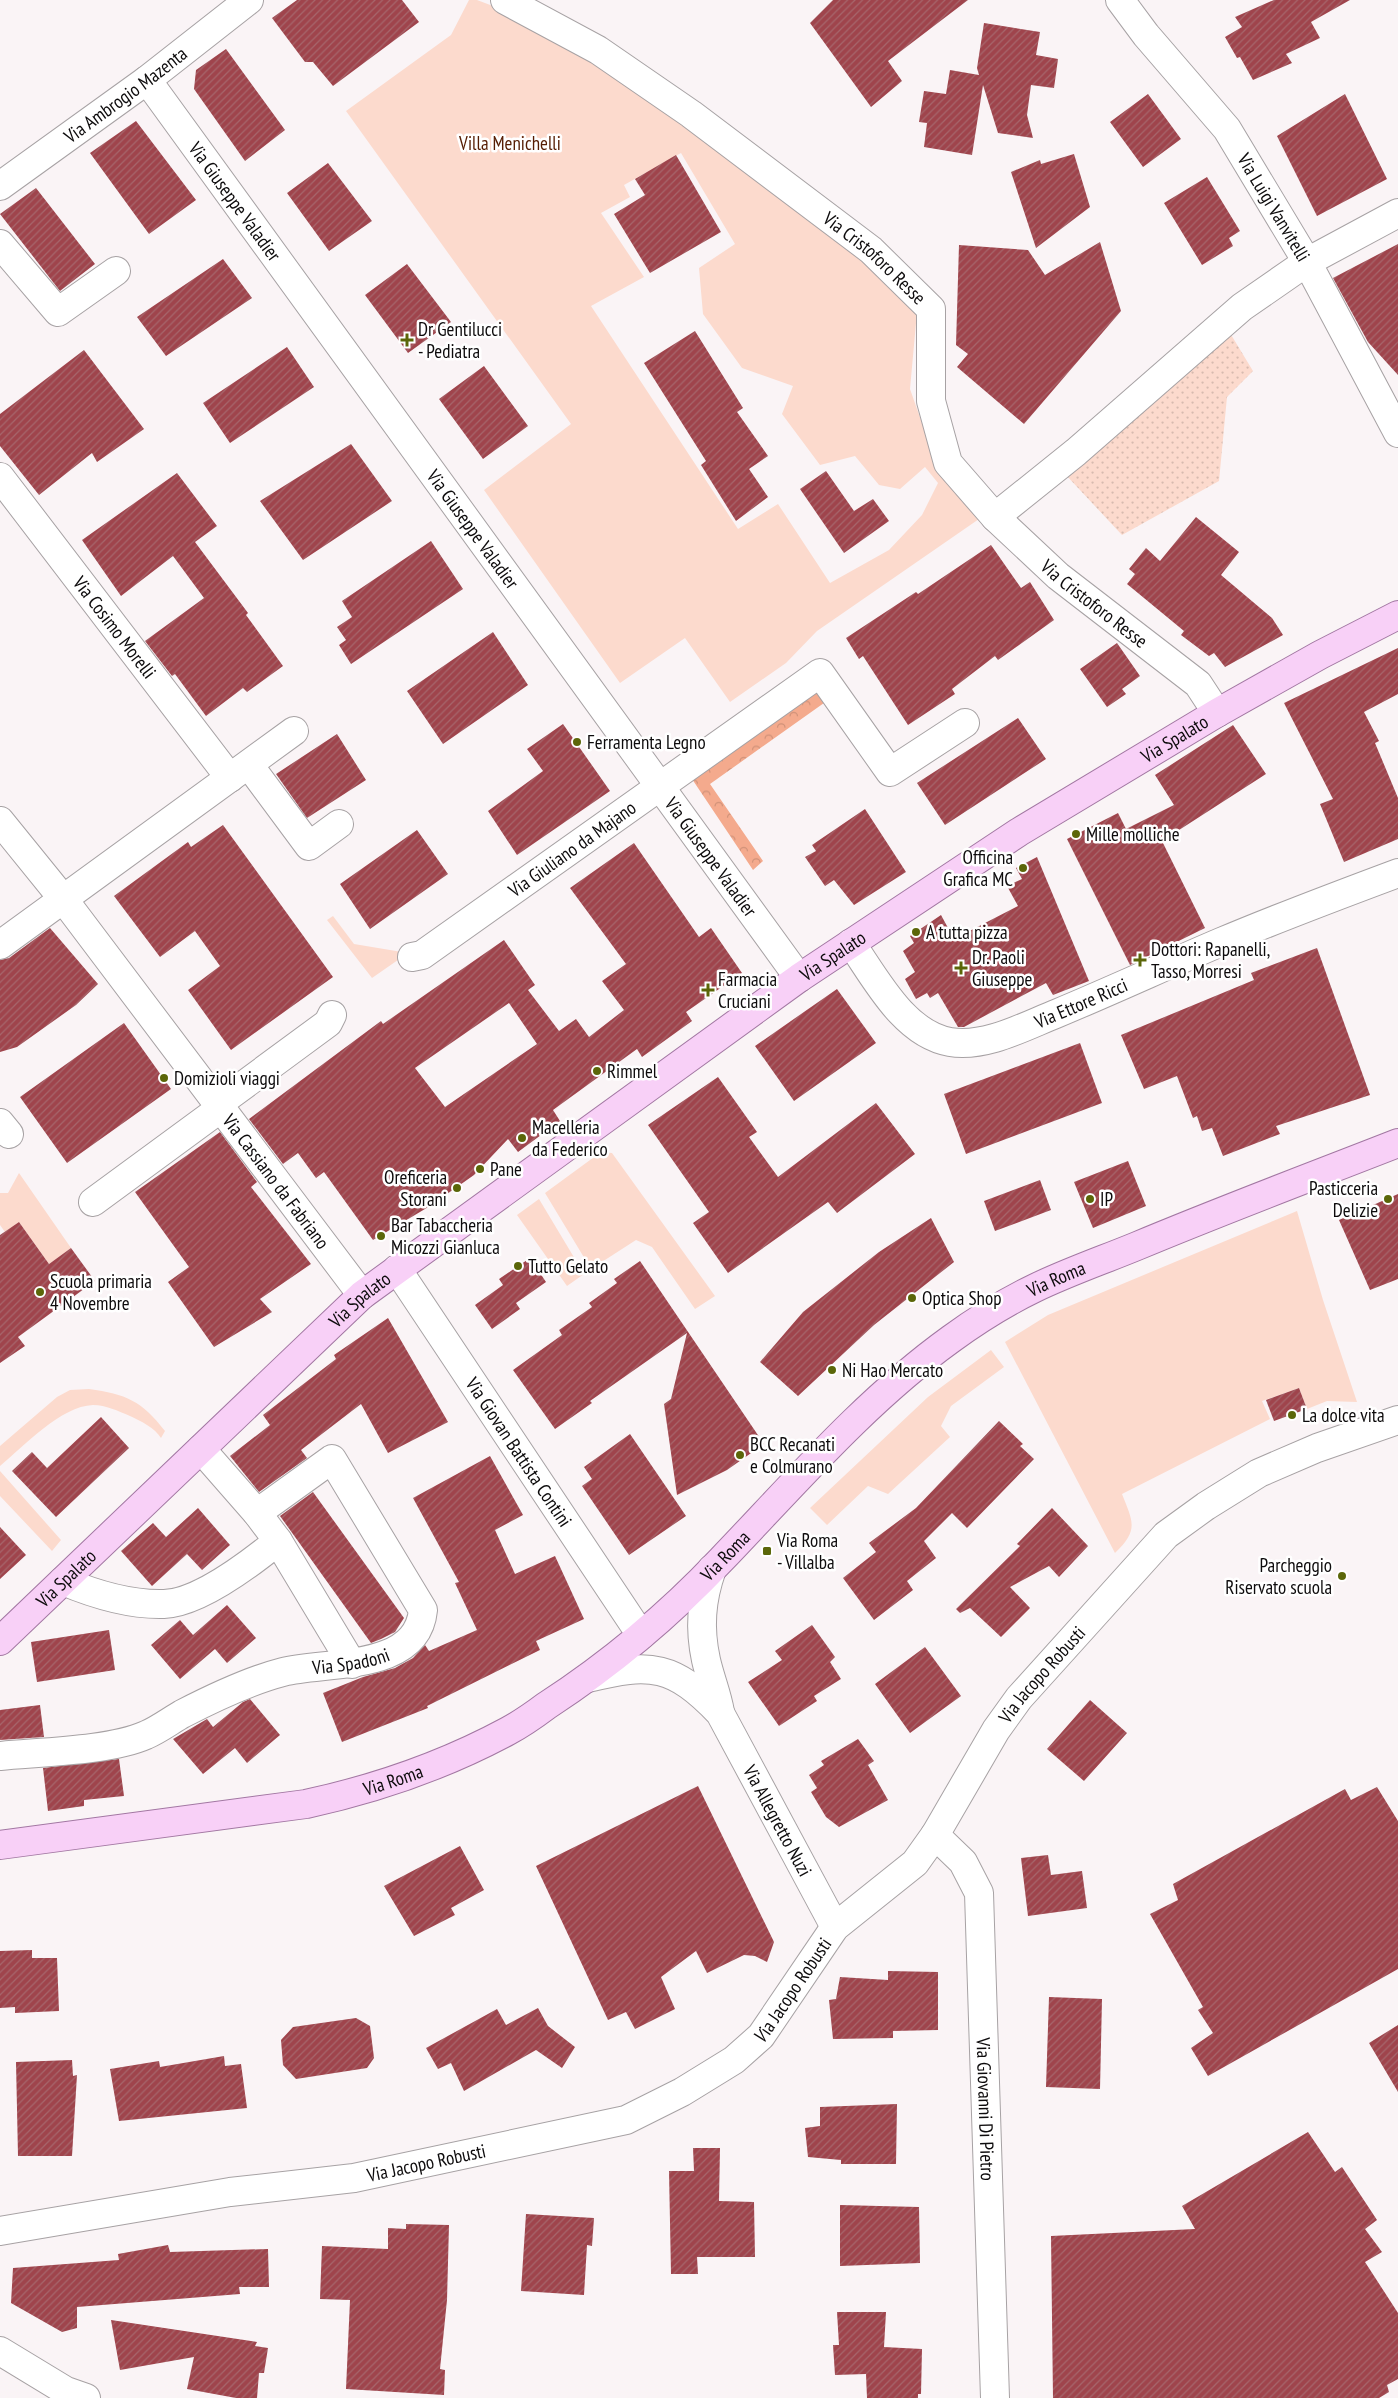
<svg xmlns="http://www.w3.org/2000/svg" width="1398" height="2398" font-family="'PT Sans Narrow',sans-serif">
  <defs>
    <pattern id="forest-crowns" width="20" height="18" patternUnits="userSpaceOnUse" patternTransform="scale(1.25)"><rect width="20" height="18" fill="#f4aa8d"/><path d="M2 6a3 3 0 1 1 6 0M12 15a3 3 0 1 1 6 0" fill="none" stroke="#d09178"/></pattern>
    <pattern id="park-dots" width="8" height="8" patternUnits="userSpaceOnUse" patternTransform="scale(1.25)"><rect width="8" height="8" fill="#fcdacd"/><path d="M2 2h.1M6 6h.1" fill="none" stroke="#d7baaf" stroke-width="1.8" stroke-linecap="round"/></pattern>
    <pattern id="building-hatch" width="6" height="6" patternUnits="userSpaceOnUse" patternTransform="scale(1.25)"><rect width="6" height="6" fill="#9f444c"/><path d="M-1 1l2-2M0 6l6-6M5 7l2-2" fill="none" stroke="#a6666c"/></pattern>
  </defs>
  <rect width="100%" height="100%" fill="#faf4f6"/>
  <!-- green -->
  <path fill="#fcdacd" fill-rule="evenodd" d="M469,0H477L532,21L684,120L861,255L917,312L910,389L937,466L979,519L817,631L786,663L730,702L685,638L620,683L484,490L571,424L346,111L451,35ZM681,153L735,244L699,268L703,314L742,368L793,386L782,414L820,465L855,456L879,485L900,489L925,467L938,483L922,515L889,550L830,583L778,504L738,529L591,306L644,277L601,213L630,197L624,185Z
    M333,916L354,944L408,953L372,978L327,920Z
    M601,1152L612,1153L715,1296L695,1309L652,1247L636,1240L591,1269L545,1193Z
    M19,1173L71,1248L49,1264L19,1222L5,1232L0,1225V1193H8Z
    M539,1199L584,1274L567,1286L517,1215Z
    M1297,1211L1323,1300L1357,1402L1327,1401L1307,1409L1299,1388L1262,1401L1270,1419L1122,1494C1133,1522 1139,1530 1115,1553L1005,1342L1048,1315Z
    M991,1350L1004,1367L951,1406L941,1426L950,1437L888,1494L868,1486L827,1525L810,1508L928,1397Z
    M89,1389C126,1394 142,1401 165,1431L161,1438C155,1428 141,1421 130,1416C118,1411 106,1405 93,1405C61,1406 24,1446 0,1466V1446L57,1397L70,1390Z
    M0,1471L61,1540L52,1551L0,1496Z"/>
  <!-- forest -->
  <path fill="url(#forest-crowns)" d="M824,687L831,698L710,784L763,861L753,870L692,779Z"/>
  <!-- park -->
  <path fill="url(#park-dots)" d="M1230,333L1253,371L1227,397L1219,481L1122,535L1065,474Z"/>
  <!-- building -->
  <path fill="url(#building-hatch)" fill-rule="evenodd" d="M297,0H402L419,22L333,86L313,62H305L272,18Z
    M833,0H968L888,61L902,81L871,107L810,23Z
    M1274,0H1350L1311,22L1320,38L1286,54L1292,63L1253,80L1240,57L1237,58L1225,37L1242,27L1235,17Z
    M984,23L1040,32L1036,55L1058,59L1054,88L1031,85L1027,115L1033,138L998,133L983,85L972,155L924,147L927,123L919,122L924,91L946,94L950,70L979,75L977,68Z
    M226,49L285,130L245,161L194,89L196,70Z
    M1148,94L1181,139L1143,167L1110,122Z
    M1345,94L1387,179L1317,216L1277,136Z
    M136,121L196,200L149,234L90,153Z
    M1074,154L1090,207L1036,248L1011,172L1040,160L1041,164Z
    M676,155L721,232L650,273L614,214L645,195L635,179Z
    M328,163L372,221L329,251L287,193Z
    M1207,177L1240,231L1229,238L1233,246L1202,265L1164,203Z
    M36,188L95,264L60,291L0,214Z
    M1100,242L1121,311L1024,424L957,367L968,354L956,345L959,245L1028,250L1045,275Z
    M1398,244V375L1368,342L1333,278Z
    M223,259L252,298L166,356L137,317Z
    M407,264L451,322L408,353L365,295Z
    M695,331L743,408L737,412L768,456L749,469L768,497L736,521L701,465L706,461L644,363Z
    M287,347L314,387L230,443L203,403Z
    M84,350L144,429L97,462L92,453L39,495L0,446V414Z
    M484,366L528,426L483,459L439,399Z
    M351,444L392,501L303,560L260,501Z
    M826,471L854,511L873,499L889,521L844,553L800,489Z
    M177,473L217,526L195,542L248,613L246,615L283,666L247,692L243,688L206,716L175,674L172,676L145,641L204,598L173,556L121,596L82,540Z
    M1196,517L1239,552L1221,575L1272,618L1283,635L1225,667L1214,653L1209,656L1181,635L1184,631L1127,584L1135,574L1129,569L1146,548L1160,561Z
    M431,541L463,589L351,664L339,645L346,640L337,627L352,617L342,601Z
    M991,545L1021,588L1030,582L1054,620L998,660L995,656L952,689L955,694L908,725L863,656L859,659L846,638L916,592L918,594Z
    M493,632L528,685L443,744L407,691Z
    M1117,643L1140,676L1122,689L1126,694L1107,707L1080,669Z
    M1398,648V694L1364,712L1379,741L1375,743L1398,798V839L1344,862L1320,804L1333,799L1284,703Z
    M1018,718L1046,759L945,825L917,783Z
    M563,724L610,791L517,855L488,811L543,771L527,749Z
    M1233,725L1266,774L1162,841L1205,928L1130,965L1067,839L1118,813L1126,829L1174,805L1155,775Z
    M337,734L366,780L307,818L276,774Z
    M865,809L906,872L854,905L834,880L825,886L805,857L816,851L812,845Z
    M223,825L333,977L231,1050L188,990L220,966L195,931L160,957L114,896L188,842L191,847Z
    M417,830L448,874L370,929L340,884Z
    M634,843L699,937L711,928L742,973L686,1012L692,1021L642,1057L637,1049L553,1110L560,1121L518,1152L508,1139L474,1175L430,1206L373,1240L324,1172L316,1178L298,1153L283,1164L249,1119L381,1021L383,1024L504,940L535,985L528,990L559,1031L576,1019L589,1037L624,1010L602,981L626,964L570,888ZM509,1003L537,1044L445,1107L415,1068Z
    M1037,857L1089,981L1053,995L1046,983L964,1027H958L938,993L930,998L927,993L916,999L905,979L915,972L903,951L914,943L910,936L941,915L954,939L1018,906L1007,886L1022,879L1016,868Z
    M50,928L98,984L76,1005L17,1047L0,1052V960L9,958Z
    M1317,948L1370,1095L1276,1126L1280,1134L1223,1156L1212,1128L1202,1131L1197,1116L1193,1118L1177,1076L1144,1089L1121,1035L1254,980L1251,973Z
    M837,989L876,1043L794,1101L755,1046Z
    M124,1023L171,1089L67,1163L20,1097Z
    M1080,1043L1102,1103L966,1154L944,1094Z
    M718,1077L757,1132L749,1137L778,1177L876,1103L915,1154L837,1213L828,1202L728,1273L693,1223L709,1212L648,1125Z
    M220,1132L257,1182L251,1187L311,1264L260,1299L272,1312L214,1347L168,1282L189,1267L135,1192Z
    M1128,1161L1146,1206L1093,1228L1074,1182Z
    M1040,1180L1051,1210L995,1231L984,1201Z
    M1398,1194V1279L1370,1290L1339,1220Z
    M931,1218L954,1262L874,1325L798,1396L760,1362L803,1312L879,1252Z
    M19,1222L49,1264L71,1248L95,1281L18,1337L25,1346L0,1363V1235Z
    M530,1258L546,1282L516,1303L520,1309L492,1329L475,1305L503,1285L499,1279Z
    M640,1261L764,1444L727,1470L677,1495L664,1404L671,1399L687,1333L590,1401L592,1403L555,1429L513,1370L562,1335L559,1330L592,1307L589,1303L617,1283L614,1279Z
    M388,1318L448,1422L388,1453L361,1404L301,1450L307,1458L259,1492L230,1456L270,1425L263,1415L336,1359L334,1355Z
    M1299,1388L1307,1409L1274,1421L1266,1400Z
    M101,1417L129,1448L56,1517L12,1471L32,1452L47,1468Z
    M999,1421L1023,1444L1020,1446L1034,1459L967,1528L952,1513L924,1541L936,1558L907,1581L913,1590L874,1620L843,1578L876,1552L869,1543L916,1508Z
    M630,1434L686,1516L629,1555L582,1486L592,1479L584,1467Z
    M490,1456L523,1515L495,1530L515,1574L555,1556L584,1619L536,1641L540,1650L427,1706L428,1708L342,1742L323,1693L363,1677L395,1668L413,1658L425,1645L429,1651L477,1630L455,1583L459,1582L413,1498Z
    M313,1492L404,1618L395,1632L381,1639L371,1643L280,1516Z
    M198,1508L230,1545L202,1570L187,1554L152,1586L121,1551L153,1523L166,1537Z
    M1052,1508L1088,1546L1059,1577L1049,1566L1010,1587L1030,1608L1001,1637L970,1608L960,1613L956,1609L1020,1546L1017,1544Z
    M0,1527L26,1555L0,1579Z
    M227,1605L256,1638L227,1663L215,1649L180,1679L151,1645L180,1620L193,1635Z
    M812,1625L835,1657L830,1662L841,1679L814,1696L817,1701L779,1726L748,1682L782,1660L775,1651Z
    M109,1630L115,1670L37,1682L31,1642Z
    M925,1647L961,1696L910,1733L875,1684Z
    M250,1699L280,1735L247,1763L235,1748L203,1774L173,1739L207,1719L213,1727L243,1702Z
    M1090,1700L1127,1733L1084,1781L1047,1749Z
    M40,1705L44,1737L0,1740V1710Z
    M858,1739L874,1761L868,1765L888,1800L839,1827L826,1817L811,1792L817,1788L809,1775L824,1765L821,1761Z
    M119,1759L124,1796L84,1800V1806L48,1811L43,1768Z
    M698,1786L774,1942L767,1962L755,1956L744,1955L707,1973L696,1951L661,1977L675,2009L635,2029L626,2012L608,2020L536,1866Z
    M1377,1787L1398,1821V1969L1208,2076L1191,2048L1213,2033L1198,2010L1203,2007L1150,1914L1178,1900L1173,1884L1345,1789L1351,1800Z
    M460,1846L484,1890L451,1908L455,1915L414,1936L384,1886Z
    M1048,1855L1051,1875L1082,1871L1087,1908L1028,1916L1021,1858Z
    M32,1950V1958H57L59,2011L15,2013V2007L0,2008V1951Z
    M888,1971L938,1972V2030L893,2031V2038L833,2039L829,2000L836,1999L840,1977L888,1980Z
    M1049,1997L1102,1999L1100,2089L1046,2087Z
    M538,2008L548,2026L575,2047L562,2068L536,2050L464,2091L451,2063L438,2069L426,2048L497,2009L506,2025Z
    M356,2018L370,2026L374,2058L367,2068L296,2079L283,2065L281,2040L293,2027Z
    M1398,2025V2092L1369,2043Z
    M224,2056L225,2066L241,2064L247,2108L119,2121L110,2069L159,2061L160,2067Z
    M72,2060L73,2076L77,2075L72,2156H18L16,2062Z
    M897,2104L896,2164H841V2160L808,2157L805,2128L820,2126V2107Z
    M1308,2132L1335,2172L1342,2167L1377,2220L1365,2229L1382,2252L1365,2262L1398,2313V2379L1387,2385L1389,2392L1379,2398H1053L1051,2236L1195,2229L1182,2206Z
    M693,2148H720L719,2201L754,2202L755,2257H697L698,2274H671L669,2171H694Z
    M840,2205L919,2207L920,2263L840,2266Z
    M526,2214L594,2218L592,2246L587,2245L584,2295L521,2291Z
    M406,2224L449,2225L447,2300L440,2369L445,2370L444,2395L346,2389L350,2300L320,2299L322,2246L388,2249V2228L406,2229Z
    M168,2245L170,2252L268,2249L269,2287H239L240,2294L77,2307V2328L62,2332L11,2303L13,2268L119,2260L118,2254Z
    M837,2312H886L884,2347L922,2349L921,2394H918V2398H867L866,2374L835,2375L833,2345H839Z
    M111,2320L257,2342L255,2346L268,2348L264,2373H259L257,2398H236L187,2389L194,2357L120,2370Z"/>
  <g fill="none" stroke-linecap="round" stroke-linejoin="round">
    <!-- minor casing -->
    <g stroke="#a7a2a4" stroke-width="30">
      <g id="minor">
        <path id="s1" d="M505,0L598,50L691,114L871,250L931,309V401L948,463L995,517L1058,576L1198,684L1217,713"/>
        <path id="s2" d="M1120,0L1146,35L1227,129L1307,262L1398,433"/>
        <path id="s3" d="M147,80L799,978"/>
        <path id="s4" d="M0,186L147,80L249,0"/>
        <path d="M0,244L58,312L116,271"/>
        <path id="s5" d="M0,477L230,778"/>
        <path d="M995,517L1076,452L1242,307L1307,262L1398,213"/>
        <path d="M249,765L309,846L339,824"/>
        <path id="s6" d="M0,821L64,900L362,1295"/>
        <path id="s7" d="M851,943C876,979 904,1034 950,1042C986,1048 1025,1026 1058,1013C1113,990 1167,965 1221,942C1280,917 1339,895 1398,873"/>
        <path d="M0,945L294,731"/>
        <path id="s8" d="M412,957L422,955L820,673L890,772L965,723"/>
        <path d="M218,1104L328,1023L332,1015"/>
        <path d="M0,1123L9,1134"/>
        <path d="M93,1202L221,1108"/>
        <path id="s9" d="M397,1269L641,1635"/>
        <path d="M201,1449L257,1513L278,1541L352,1664"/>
        <path d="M712,1569C701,1600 699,1628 706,1660C710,1678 717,1694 720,1712"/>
        <path d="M63,1581C94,1594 130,1605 164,1604C199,1603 251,1563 278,1541"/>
        <path id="s10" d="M588,1678C651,1662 674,1665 720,1713L835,1927"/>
        <path id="s11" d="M0,1756C41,1752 110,1751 146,1735C158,1730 170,1721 182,1714C213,1698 248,1681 283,1672C326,1661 417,1672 423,1610L332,1459L257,1513"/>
        <path id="s12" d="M935,1835L963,1862L979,1893L995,2398"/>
        <path id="s13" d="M0,2231L230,2192L354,2178L626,2120L682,2092L734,2060L761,2036L835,1927L915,1863L935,1835L996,1730L1019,1698L1166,1535L1206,1506L1259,1473L1317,1448L1398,1420"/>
        <path d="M0,2351L66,2391L86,2398"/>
      </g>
    </g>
    <!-- major casing -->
    <g stroke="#a277a2" stroke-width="30">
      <g id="major">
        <path id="s14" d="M0,1641L362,1295L799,978L1019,832L1217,713L1320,655L1398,615"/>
        <path id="s15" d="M0,1845L306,1804C375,1789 445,1765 508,1731C521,1724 534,1715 546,1706C609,1665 669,1615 721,1560C794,1484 865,1401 951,1339C977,1320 1006,1302 1035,1288C1068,1272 1103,1260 1137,1246C1223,1210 1311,1177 1398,1143"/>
      </g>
    </g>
    <!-- minor -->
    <use href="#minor" stroke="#fff" stroke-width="28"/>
    <!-- major -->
    <use href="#major" stroke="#f8d0f7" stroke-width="28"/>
  </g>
  <!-- markers -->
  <g fill="#5b6609" stroke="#fff" stroke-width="2">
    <path d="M404.5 332.5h5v5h5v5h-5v5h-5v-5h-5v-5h5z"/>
    <circle cx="577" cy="742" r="5"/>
    <circle cx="1076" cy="834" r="5"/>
    <circle cx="1023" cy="868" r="5"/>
    <circle cx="916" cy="932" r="5"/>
    <path d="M1137.5 952.5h5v5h5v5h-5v5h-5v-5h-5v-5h5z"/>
    <path d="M958.5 960.5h5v5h5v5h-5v5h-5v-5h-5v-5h5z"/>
    <path d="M705.5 982.5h5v5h5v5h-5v5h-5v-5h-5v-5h5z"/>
    <circle cx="597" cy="1071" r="5"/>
    <circle cx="164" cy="1078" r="5"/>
    <circle cx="522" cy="1138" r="5"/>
    <circle cx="480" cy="1169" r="5"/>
    <circle cx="457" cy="1188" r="5"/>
    <circle cx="1090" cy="1199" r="5"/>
    <circle cx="1388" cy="1199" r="5"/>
    <circle cx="381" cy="1236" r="5"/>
    <circle cx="518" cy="1266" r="5"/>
    <circle cx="40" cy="1292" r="5"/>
    <circle cx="912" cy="1298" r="5"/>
    <circle cx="832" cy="1370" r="5"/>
    <circle cx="1292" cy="1415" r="5"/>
    <circle cx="740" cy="1455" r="5"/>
    <rect x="762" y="1546" width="10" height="10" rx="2.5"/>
    <circle cx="1342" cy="1576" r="5"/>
  </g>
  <g text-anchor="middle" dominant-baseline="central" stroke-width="5" stroke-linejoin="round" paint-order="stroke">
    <!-- street labels -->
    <g font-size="19" fill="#0d0b0c" stroke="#fff">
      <text stroke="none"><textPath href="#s4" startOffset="155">Via Ambrogio Mazenta</textPath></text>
      <text stroke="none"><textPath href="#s3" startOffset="150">Via Giuseppe Valadier</textPath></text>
      <text stroke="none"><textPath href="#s2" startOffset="259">Via Luigi Vanvitelli</textPath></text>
      <text stroke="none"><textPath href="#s1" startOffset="452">Via Cristoforo Resse</textPath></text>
      <text stroke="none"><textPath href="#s3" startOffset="555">Via Giuseppe Valadier</textPath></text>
      <text stroke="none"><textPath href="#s1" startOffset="888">Via Cristoforo Resse</textPath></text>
      <text stroke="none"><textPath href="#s5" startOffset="189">Via Cosimo Morelli</textPath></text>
      <text stroke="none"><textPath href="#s14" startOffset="1486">Via Spalato</textPath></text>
      <text stroke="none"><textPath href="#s8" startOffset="194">Via Giuliano da Majano</textPath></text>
      <text stroke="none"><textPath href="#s3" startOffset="960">Via Giuseppe Valadier</textPath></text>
      <text stroke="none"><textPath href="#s14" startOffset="1081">Via Spalato</textPath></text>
      <text stroke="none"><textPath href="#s7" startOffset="282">Via Ettore Ricci</textPath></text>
      <text stroke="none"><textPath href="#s6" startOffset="454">Via Cassiano da Fabriano</textPath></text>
      <text stroke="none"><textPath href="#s15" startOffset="1239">Via Roma</textPath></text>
      <text stroke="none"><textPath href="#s14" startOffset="496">Via Spalato</textPath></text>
      <text stroke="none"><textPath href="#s9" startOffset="220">Via Giovan Battista Contini</textPath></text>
      <text stroke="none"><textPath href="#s15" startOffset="804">Via Roma</textPath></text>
      <text stroke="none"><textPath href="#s14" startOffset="91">Via Spalato</textPath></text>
      <text stroke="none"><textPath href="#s11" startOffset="368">Via Spadoni</textPath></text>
      <text stroke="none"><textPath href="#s13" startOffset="1258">Via Jacopo Robusti</textPath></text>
      <text stroke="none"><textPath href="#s15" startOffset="399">Via Roma</textPath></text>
      <text stroke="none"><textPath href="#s10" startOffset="269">Via Allegretto Nuzi</textPath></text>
      <text stroke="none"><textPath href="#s13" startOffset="852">Via Jacopo Robusti</textPath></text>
      <text stroke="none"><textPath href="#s12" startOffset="290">Via Giovanni Di Pietro</textPath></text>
      <text stroke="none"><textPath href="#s13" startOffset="432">Via Jacopo Robusti</textPath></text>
    </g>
    <!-- park labels -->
    <g font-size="19" fill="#551c02" stroke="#fff">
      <text x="510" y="143">Villa Menichelli</text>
    </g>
    <!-- poi labels -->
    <g font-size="19" fill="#0d0b0c" stroke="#fff" text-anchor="start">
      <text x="418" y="329">Dr Gentilucci<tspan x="418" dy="22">- Pediatra</tspan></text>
      <text x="587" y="742">Ferramenta Legno</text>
      <text x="1086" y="834">Mille molliche</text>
      <text x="1013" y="857" text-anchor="end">Officina<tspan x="1013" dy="22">Grafica MC</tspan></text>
      <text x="926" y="932">A tutta pizza</text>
      <text x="1151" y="949">Dottori: Rapanelli,<tspan x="1151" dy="22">Tasso, Morresi</tspan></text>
      <text x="972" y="957">Dr. Paoli<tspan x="972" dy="22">Giuseppe</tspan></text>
      <text x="718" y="979">Farmacia<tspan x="718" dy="22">Cruciani</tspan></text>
      <text x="607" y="1071">Rimmel</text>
      <text x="174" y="1078">Domizioli viaggi</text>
      <text x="532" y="1127">Macelleria<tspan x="532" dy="22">da Federico</tspan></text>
      <text x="490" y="1169">Pane</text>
      <text x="447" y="1177" text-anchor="end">Oreficeria<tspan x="447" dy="22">Storani</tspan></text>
      <text x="1378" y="1188" text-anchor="end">Pasticceria<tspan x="1378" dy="22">Delizie</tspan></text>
      <text x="1100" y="1199">IP</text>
      <text x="391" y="1225">Bar Tabaccheria<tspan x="391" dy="22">Micozzi Gianluca</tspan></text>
      <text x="528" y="1266">Tutto Gelato</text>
      <text x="50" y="1281">Scuola primaria<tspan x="50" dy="22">4 Novembre</tspan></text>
      <text x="922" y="1298">Optica Shop</text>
      <text x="842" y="1370">Ni Hao Mercato</text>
      <text x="1302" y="1415">La dolce vita</text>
      <text x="750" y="1444">BCC Recanati<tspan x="750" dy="22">e Colmurano</tspan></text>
      <text x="777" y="1540">Via Roma<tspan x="777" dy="22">- Villalba</tspan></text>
      <text x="1332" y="1565" text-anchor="end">Parcheggio<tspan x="1332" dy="22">Riservato scuola</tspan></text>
    </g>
  </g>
</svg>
